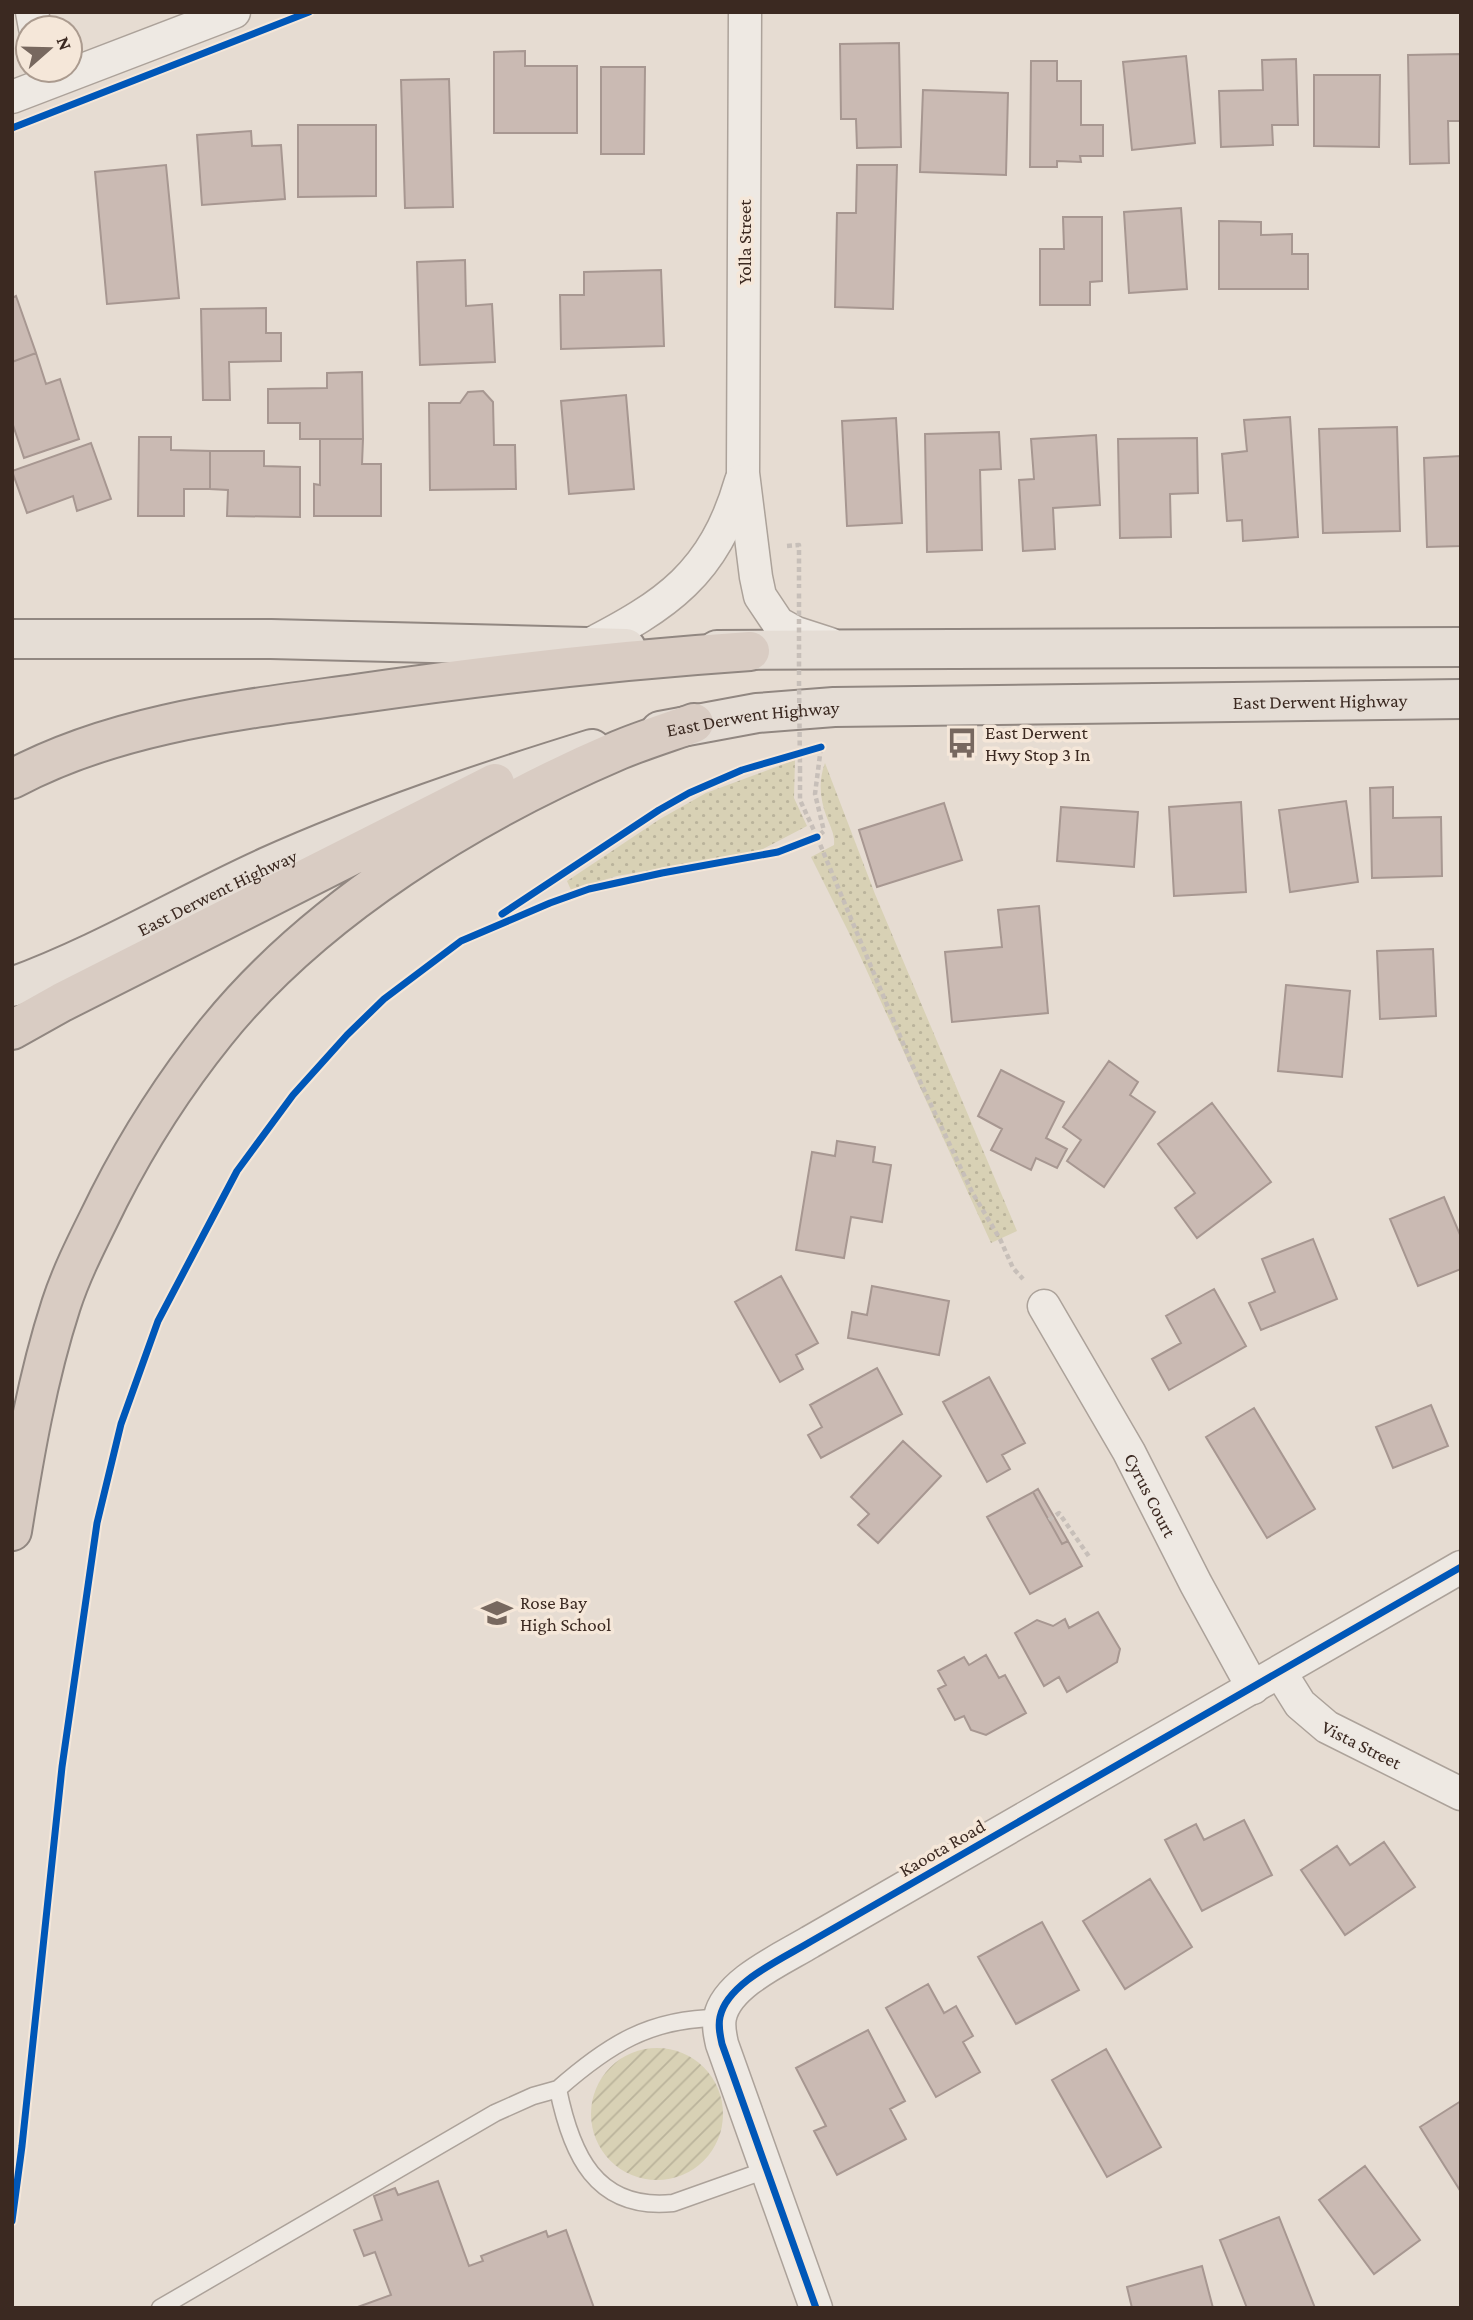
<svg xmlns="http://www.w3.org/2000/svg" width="1473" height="2320" font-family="'Crimson Pro',serif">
  <defs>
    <pattern id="grass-dots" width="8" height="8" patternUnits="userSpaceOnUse" patternTransform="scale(1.75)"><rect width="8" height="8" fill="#d8d1b5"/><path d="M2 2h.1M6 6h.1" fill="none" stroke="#bab39b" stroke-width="1.8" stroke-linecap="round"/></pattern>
    <pattern id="garden-furrows" width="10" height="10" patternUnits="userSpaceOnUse" patternTransform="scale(1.75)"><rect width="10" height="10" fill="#d8d1b5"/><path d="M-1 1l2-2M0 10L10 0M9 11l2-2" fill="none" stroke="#bab39b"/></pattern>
  </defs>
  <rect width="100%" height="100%" fill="#e6dcd2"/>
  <!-- grass -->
  <path fill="url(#grass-dots)" d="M795,760L794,798L807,826L759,851L617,876L571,890L567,881L660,819L706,793Z
    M825,763L875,894L1017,1231L991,1243L856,947L811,857L834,845C835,835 831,828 827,818C820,800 818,781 825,763Z"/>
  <!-- garden -->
  <path fill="url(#garden-furrows)" d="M591 2114a66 66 0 1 1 132 0a66 66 0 1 1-132 0Z"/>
  <!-- building -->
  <path fill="#cabab3" stroke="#a79791" stroke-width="2" d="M899,43L901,147L857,148L856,119H841L840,44Z
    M525,51V66H577V133H494V52Z
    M1461,54V121H1448L1449,163L1410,164L1408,55Z
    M1186,56L1195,143L1132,150L1123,62Z
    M1296,59L1298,125H1272L1273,145L1221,147L1219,91L1263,90L1262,60Z
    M1031,61H1057V81H1081V125H1103V156H1080L1081,162L1057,161V167H1030Z
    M601,67H645L644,154H601Z
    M1314,75H1380L1379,147L1314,146Z
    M449,79L453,207L405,208L401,80Z
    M923,90L1008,93L1006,175L920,172Z
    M298,125H376V196L298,197Z
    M251,131L252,146L281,145L285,199L202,205L197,135Z
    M166,165L179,298L107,304L95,172Z
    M857,165H897L893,309L835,307L837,213H856Z
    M1181,208L1187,289L1129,293L1124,212Z
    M1063,217H1102V281L1090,282V305H1040V249H1064Z
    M1219,221L1261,222V235L1292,234V254H1308V289H1219Z
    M465,260L466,306L492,304L495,362L420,365L417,262Z
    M661,270L664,346L561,349L560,295H584V272Z
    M16,296L36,353L12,362V298Z
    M266,308V333H281V361L229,362L230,400H203L201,309Z
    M36,353L46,384L60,379L79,439L24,458L12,422V362Z
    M362,372L363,439H300V423H268V389L327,388V373Z
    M483,391L493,402L494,445H515L516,489L430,490L429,403H460L468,392Z
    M626,395L634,489L569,494L561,401Z
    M1290,417L1298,537L1243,541L1242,520L1227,521L1222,454L1247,451L1244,420Z
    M896,418L902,523L847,526L842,421Z
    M1397,427L1400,531L1323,533L1319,429Z
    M999,432L1001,469L980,470L982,550L927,552L925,434Z
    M1096,435L1100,505L1053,508L1055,549L1023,551L1019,480L1034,479L1031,439Z
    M139,437H171V450L210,451V489H184V516H138Z
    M1197,438L1198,493L1170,494L1171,537L1120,538L1118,439Z
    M320,439H363L362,464H381V516H314V484L320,485Z
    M91,443L111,499L77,511L73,496L27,513L12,471Z
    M210,451H264V466L300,467V517L227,516L228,490L210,489Z
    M1461,456V546L1427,547L1424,458Z
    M1393,787V818L1441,817L1442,876L1372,878L1370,788Z
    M1346,801L1358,882L1290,892L1279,810Z
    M1241,802L1246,892L1174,896L1169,807Z
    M944,803L962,860L877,887L859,830Z
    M1061,807L1138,812L1134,867L1057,861Z
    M1039,906L1048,1013L952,1022L945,952L1002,947L998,910Z
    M1433,949L1436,1016L1380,1019L1377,951Z
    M1286,985L1350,991L1342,1077L1278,1071Z
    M1109,1061L1138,1082L1130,1095L1155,1112L1104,1187L1067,1161L1081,1140L1063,1127Z
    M1001,1070L1064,1102L1046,1138L1067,1149L1057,1168L1036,1158L1031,1170L991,1150L1002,1129L978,1116Z
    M1212,1103L1271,1182L1197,1238L1175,1208L1195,1193L1158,1144Z
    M837,1141L875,1147L873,1162L891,1165L882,1222L851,1217L844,1258L796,1250L812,1152L835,1156Z
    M1444,1197L1461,1237V1269L1418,1286L1390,1219Z
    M1313,1239L1337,1299L1261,1330L1249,1303L1275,1292L1262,1259Z
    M781,1276L818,1343L796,1355L803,1369L780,1382L735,1302Z
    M872,1286L949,1301L939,1355L848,1338L852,1312L867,1315Z
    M1214,1289L1246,1346L1169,1390L1152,1359L1181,1343L1166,1316Z
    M877,1368L902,1414L821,1458L808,1435L822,1427L810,1405Z
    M989,1377L1025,1443L1002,1455L1010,1469L987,1482L943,1402Z
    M1431,1405L1448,1446L1393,1468L1376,1427Z
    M1254,1408L1315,1509L1267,1538L1206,1437Z
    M903,1441L941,1476L878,1543L858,1525L869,1514L851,1497Z
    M1038,1489L1068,1541L1062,1544L1033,1492Z
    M1033,1492L1062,1544L1068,1541L1082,1566L1030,1594L987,1517Z
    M1098,1612L1120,1649L1117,1662L1067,1692L1059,1677L1044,1686L1015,1633L1037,1620L1053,1626L1065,1619L1069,1628Z
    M986,1655L999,1678L1005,1675L1026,1713L986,1735L971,1730L964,1716L955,1720L938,1689L946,1685L938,1671L964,1657L969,1665Z
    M1244,1820L1272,1875L1202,1911L1165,1840L1196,1824L1204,1840Z
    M1384,1842L1415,1887L1345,1935L1301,1870L1337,1846L1350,1865Z
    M1150,1879L1192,1947L1125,1989L1083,1921Z
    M1042,1922L1079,1990L1016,2024L978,1957Z
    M928,1984L944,2013L956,2006L973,2036L963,2042L980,2072L936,2097L886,2008Z
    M868,2030L905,2101L890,2109L906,2139L837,2175L814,2131L826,2126L796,2068Z
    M1106,2049L1161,2147L1107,2177L1052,2080Z
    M1461,2101V2192L1420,2127Z
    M1365,2166L1420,2240L1374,2274L1319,2200Z
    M438,2181L469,2266L483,2261L481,2256L546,2231L548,2237L566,2230L594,2308H355L391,2295L375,2252L364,2256L354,2230L382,2220L374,2196L395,2188L398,2195Z
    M1279,2217L1315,2308H1247L1220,2240Z
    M1202,2266L1213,2308H1132L1127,2287Z"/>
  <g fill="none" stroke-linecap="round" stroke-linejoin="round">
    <!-- lane casing -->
    <g stroke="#aca29a" stroke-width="19">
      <path id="lane" d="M719,2018C650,2018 608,2045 558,2089C571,2153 595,2211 673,2203L766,2170
        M160,2308L495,2113L533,2096L558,2089"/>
    </g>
    <!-- street casing -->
    <g stroke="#aca29a" stroke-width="35">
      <g id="street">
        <path d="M32,12L35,28"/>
        <path d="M745,12L743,473L756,577L760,596L778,623L796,633L830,644"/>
        <path d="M12,97L234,12"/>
        <path d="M585,647C667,605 714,574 741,481"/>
        <path id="s1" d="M1044,1306L1129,1452L1196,1584L1253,1688"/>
        <path id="s2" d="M1280,1672L1300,1704L1327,1727L1461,1794"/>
        <path d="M816,2308L722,2044C720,2035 718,2026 720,2017C727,1983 782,1959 810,1942L1461,1567"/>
      </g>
    </g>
    <!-- primary casing -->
    <g stroke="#918781" stroke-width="42">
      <g id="primary">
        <path d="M12,639H271L626,648"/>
        <path d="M717,650L1461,647"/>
        <path id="s3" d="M660,731L757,713L834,707L1461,699"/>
        <path id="s4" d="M12,987C102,954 181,906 267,867C372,820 482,783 592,749"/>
      </g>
    </g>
    <!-- highway casing -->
    <g stroke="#918781" stroke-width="42">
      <path id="highway" d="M12,779C117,723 239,710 355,694C486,675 618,660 750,651
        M12,1030L62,1002L495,783
        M12,1531C24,1456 37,1379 61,1305C73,1268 92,1233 109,1198C139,1139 175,1083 216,1032C316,908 474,812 619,750C643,740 669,732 694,723"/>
    </g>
    <!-- path -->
    <path stroke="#c7bfb9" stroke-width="4.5" stroke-dasharray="5 3.5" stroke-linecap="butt" d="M787,546L799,545V588
      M800,768V800L817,837L824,831L815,794L821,747
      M817,837L910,1060L972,1192L1000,1239L1013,1268L1023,1279
      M1049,1520L1059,1513L1090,1558"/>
    <!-- lane -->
    <use href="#lane" stroke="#eee9e3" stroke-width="16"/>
    <!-- street -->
    <use href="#street" stroke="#eee9e3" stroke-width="32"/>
    <!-- primary -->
    <use href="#primary" stroke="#e5ddd5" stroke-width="38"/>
    <!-- highway -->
    <use href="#highway" stroke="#d9ccc3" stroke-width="38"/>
    <!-- path-bridge -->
    <path stroke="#c7bfb9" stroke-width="4.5" stroke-dasharray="5 3.5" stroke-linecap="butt" d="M799,675V592
      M799,681L800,768"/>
    <!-- cycleway casing -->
    <g stroke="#f5e7d9" stroke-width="11">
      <path id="cycleway" d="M12,128L309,12
        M502,914L659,810L689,793L742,770L821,747
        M12,2221L22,2146L62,1767L97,1523L121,1424L158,1321L237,1171L293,1095L347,1035L384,999L461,941L550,903L589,889L662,873L778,852L817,837
        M816,2308L722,2044C720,2035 718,2026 720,2017C727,1983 782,1959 810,1942L1461,1567"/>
    </g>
    <!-- cycleway -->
    <use href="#cycleway" stroke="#0057b8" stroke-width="7"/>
  </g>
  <!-- icons -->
  <defs>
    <g id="bus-bare" transform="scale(2.415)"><path d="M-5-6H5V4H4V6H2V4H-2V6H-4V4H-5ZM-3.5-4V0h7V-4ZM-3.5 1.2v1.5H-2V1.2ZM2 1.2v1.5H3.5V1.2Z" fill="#77685f" stroke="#f5e7d9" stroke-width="2.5" paint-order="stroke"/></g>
    <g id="school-bare" transform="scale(2.415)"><path d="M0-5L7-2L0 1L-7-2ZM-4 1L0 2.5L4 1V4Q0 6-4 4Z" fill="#77685f" stroke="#f5e7d9" stroke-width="2.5" paint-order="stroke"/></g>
  </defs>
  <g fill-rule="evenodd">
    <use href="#bus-bare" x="962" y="743"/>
    <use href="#school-bare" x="497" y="1613"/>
  </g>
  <g text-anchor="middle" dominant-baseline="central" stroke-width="7" stroke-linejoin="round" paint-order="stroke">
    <!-- street labels -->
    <g font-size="19" fill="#3b2921" stroke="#f5e7d9">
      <text transform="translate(744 242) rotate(-90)">Yolla Street</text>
      <text stroke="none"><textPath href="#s3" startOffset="662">East Derwent Highway</textPath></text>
      <text stroke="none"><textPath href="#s3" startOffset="94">East Derwent Highway</textPath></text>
      <text stroke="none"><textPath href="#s4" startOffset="226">East Derwent Highway</textPath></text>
      <text stroke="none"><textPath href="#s1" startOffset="217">Cyrus Court</textPath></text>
      <text stroke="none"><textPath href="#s2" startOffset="112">Vista Street</textPath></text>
      <text transform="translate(942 1848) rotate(-30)">Kaoota Road</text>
    </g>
    <!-- poi labels -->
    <g font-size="19" fill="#3b2921" stroke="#f5e7d9" text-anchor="start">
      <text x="985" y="732">East Derwent<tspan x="985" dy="22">Hwy Stop 3 In</tspan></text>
      <text x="520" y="1602">Rose Bay<tspan x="520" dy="22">High School</tspan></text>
    </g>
  </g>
  <!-- border -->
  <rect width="1473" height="2320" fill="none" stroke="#3b2921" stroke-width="28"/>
  <!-- north arrow -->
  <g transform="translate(49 49) rotate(70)"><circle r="33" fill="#f5e7d9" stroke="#ab9b8f" stroke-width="2"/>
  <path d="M0-5L12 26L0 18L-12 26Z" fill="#77685f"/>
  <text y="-10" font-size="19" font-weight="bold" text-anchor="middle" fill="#3b2921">N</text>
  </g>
</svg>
